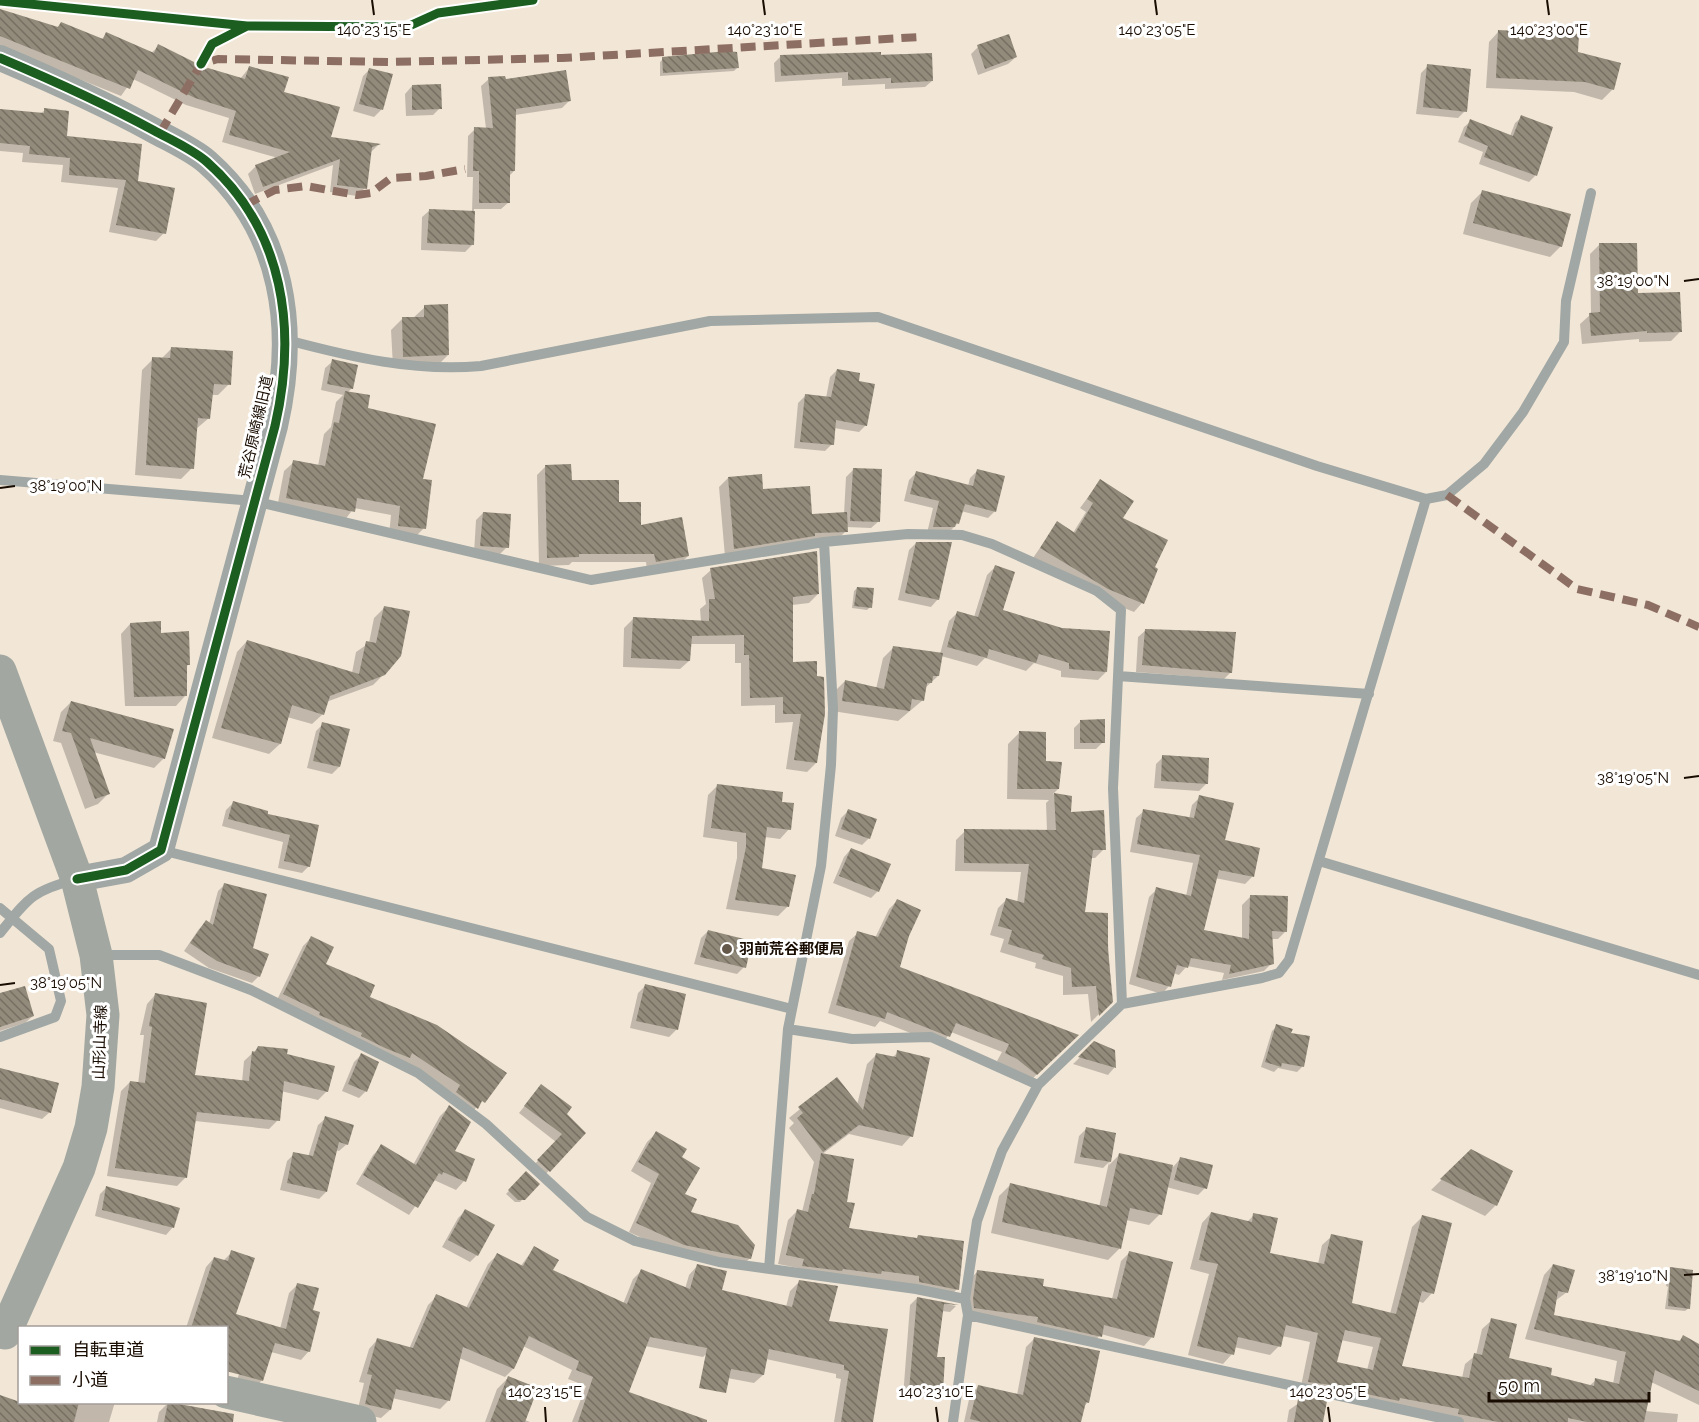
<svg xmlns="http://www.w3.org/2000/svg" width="1699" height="1422" font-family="Raleway,'Noto Sans JP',sans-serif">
  <defs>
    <pattern id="building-back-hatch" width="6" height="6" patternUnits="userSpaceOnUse" patternTransform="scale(1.5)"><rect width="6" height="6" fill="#928a7a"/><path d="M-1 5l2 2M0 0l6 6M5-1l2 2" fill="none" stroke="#766f62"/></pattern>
  </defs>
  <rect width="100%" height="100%" fill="#f2e6d6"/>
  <!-- shadow -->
  <path fill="#0003" fill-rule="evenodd" d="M0,10L56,28L61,24L101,40L106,34L151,53L159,46L201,73L240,79L249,68L282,93L330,139L378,145L371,152L365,188L357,196L330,192L333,165L255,194L248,174L256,166L278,158L222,142L229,118L186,105L133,79L121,96L0,47Z
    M1499,31L1577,53L1613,89L1602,100L1574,92L1486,88L1489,42Z
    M978,47L1016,57L1008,64L978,75L971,54Z
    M931,54L932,81L925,87L885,89V84L842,86V78L775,82L774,63L781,56Z
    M663,59L737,68L734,71L660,76V62Z
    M1428,66L1465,111L1458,118L1416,114L1421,73Z
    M370,69L391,75L381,110L374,117L353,111L363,76Z
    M489,79L504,81L569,101L562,108L515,115L514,171L509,176V202L501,209H474L472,245L465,252L421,250L422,217L430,210L472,212L473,177H467L468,136L475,129H486L481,86Z
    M412,86L440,108L433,115L406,116L405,94Z
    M0,110L40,114L45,110L65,137L137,182L164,233L156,241L109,232L118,188L61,182L63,165L22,162L23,153L0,151Z
    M1522,117L1551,128L1535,176L1529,182L1479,164L1483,152L1458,142L1464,127L1471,121L1510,136L1515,123Z
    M1482,192L1561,246L1550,257L1463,234L1471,203Z
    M1599,245L1636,294L1680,332L1671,341L1639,342V339L1582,344L1580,324L1591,314L1590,254Z
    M425,307L448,355L437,366L393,367L391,330L402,319L413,318Z
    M171,349L229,384L218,395H211L209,418L196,429L192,468L181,479L135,475L142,370L153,359H161Z
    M333,361L352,388L347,393L366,409L424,528L414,538L389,535L391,515L354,508L344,521L277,508L284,471L294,462L318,466L324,434L331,427L336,402L343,395L321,390L325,368Z
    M837,370L857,382L866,425L859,432L834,428L832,444L825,451L794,448L798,403L805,396L826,398L830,377Z
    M545,467L618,504L639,526L688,556L679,565L647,570L646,562H572L569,565L539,566L537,475Z
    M853,470L879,521L871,528L846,527V531L837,540L725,557L719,487L728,478L811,515L844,514L846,477Z
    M977,471L995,511L988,518L961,511L958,523L951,530L927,533L933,508L904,501L909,480L916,473L968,486L970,478Z
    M1100,481L1153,568L1142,603L1134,612L1099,598L1033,558L1057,523L1073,533L1086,512L1080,508Z
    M483,513L507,547L500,554L474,553L476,520Z
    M916,543L938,599L931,607L898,600L909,550Z
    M995,567L1001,611L1106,672L1098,680L1061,677V671L1034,663L1026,671L985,658L977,666L941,656L938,676L924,689L923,700L898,721L832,711L834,692L845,681L876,689L883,658L894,647L940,654L949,621L957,613L974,617L987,575Z
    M711,570L818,594L809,603L792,605V663L816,763L807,772L786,769L793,722L775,723V705L741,706V663H735V644H690L689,661L680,669L623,667L624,628L633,619L701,622L700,609L706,604L702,578Z
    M857,588L870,607L867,610L852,608L854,591Z
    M384,608V674L373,685L326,702L323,714L312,724L287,717L280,744L269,754L212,738L237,652L247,641L352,673L356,652L369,643L374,618Z
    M130,624L160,634L189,664L185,668V696L176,706H125L121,634Z
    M1146,630L1231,672L1224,679L1136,672L1138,637Z
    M71,702L164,758L154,768L93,752L108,794L98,804L85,809L61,743L53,741L61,712Z
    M1081,721L1103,742L1096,749H1074V728Z
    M323,724L339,767L332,774L307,768L316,731Z
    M1019,733L1044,763L1058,789L1053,794L1070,797V813L1104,849L1095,858H1090L1083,914H1106L1112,1001L1091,1022L1088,994L1063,995V976L1035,968L1036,963L1000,952L1004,939L990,935L998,908L1007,899L1017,903L1021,872L955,871L956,840L965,831L1047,832L1046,803L1049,800L1007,799L1008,744Z
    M1163,757L1206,784L1199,791L1154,788L1156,764Z
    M718,785L780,803L789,829L780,839L765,837L760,869L788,906L778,916L726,909L737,858V842L703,837L708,795Z
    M1200,797L1223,841L1252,877L1245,884L1215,878L1202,931L1242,939V905L1250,897L1286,931L1278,939H1271L1272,963L1264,971L1222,980L1224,973L1187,966L1179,975L1173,973L1169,986L1162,994L1129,984L1149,897L1157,889L1186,896L1193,863L1130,852L1136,818L1144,811L1189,819L1192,805Z
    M233,803L266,815L318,826L309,866L302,873L278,868L283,842L222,826L226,810Z
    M848,811L869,838L862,845L835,836L841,818Z
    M851,849L878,891L871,898L833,883L844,857Z
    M225,884L259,976L252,983L209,968L184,951L199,929L206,922L209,924L218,891Z
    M897,901L908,935L898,968L1076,1036L1028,1083L997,1061L1002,1052L951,1032L941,1045L880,1021L875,1027L828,1013L849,941L858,933L875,938L889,909Z
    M708,931L744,967L737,974L694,964L701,938Z
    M311,938L324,965L368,997L505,1073L469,1116L453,1093L276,1002L303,946Z
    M645,986L685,995L676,1030L669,1037L630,1028L638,993Z
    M0,995L33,1016L25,1023L0,1031Z
    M155,995L194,1076L242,1082L244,1061L259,1047L285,1055L327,1091L318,1100L281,1091L278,1120L269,1129L195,1121L186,1177L177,1186L107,1176L121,1091L130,1082L138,1084L144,1035H140L147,1004Z
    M1277,1026L1290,1034L1302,1067L1297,1072L1278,1068L1274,1072L1261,1067L1272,1031Z
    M1095,1043L1114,1051V1068L1108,1075L1073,1064Z
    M898,1052L911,1136L902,1146L849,1134L821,1155L845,1203L847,1230L957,1289L948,1298L778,1264L788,1220L797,1211L802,1212L814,1162L789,1128L794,1123L789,1118L837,1079L857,1105L867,1064L876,1055L892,1058Z
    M361,1055L366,1091L359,1098L342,1091L354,1062Z
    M0,1080L50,1112L42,1119L0,1108Z
    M535,1093L565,1114L584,1133L542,1178L531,1168L556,1142L519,1113Z
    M449,1107L453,1152L464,1181L456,1190L434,1180L409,1215L356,1184L373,1155L382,1146L413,1165L440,1116Z
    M326,1118L347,1144L339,1151L335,1150L326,1192L319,1199L280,1190L287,1161L294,1154L308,1157L318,1125Z
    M1086,1129L1115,1134L1109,1165L1119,1155L1173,1167L1181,1158L1205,1188L1198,1195L1166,1187L1160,1214L1149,1225L1126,1220L1119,1249L1108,1260L991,1233L999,1196L1010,1185L1099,1207L1109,1162L1103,1168L1074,1163L1079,1136Z
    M656,1133L680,1157L683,1195L689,1213L750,1258L741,1267L675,1253L629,1232L651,1183L631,1171L647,1142Z
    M1471,1151L1496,1205L1485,1216L1431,1190Z
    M526,1173L538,1184L520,1202H515L506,1194Z
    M107,1187L173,1227L166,1235L95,1216L100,1194Z
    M465,1211L477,1255L470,1262L442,1247L458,1218Z
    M1211,1213L1247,1222L1254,1215L1268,1254L1318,1264L1322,1245L1332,1236L1350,1304L1390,1314L1412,1227L1422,1217L1432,1293L1423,1303L1418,1301L1401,1367L1462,1378L1465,1364L1476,1355L1482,1329L1492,1320L1507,1359L1549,1376L1589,1386L1596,1380L1613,1384L1617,1361L1525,1339L1544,1275L1553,1265L1567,1292L1555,1301L1552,1316L1678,1342L1683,1337L1699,1345V1405L1651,1382L1645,1411L1678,1414L1677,1422H1445L1300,1391L1310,1342L1282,1336L1279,1346L1270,1355L1234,1347L1232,1354L1223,1364L1188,1355L1209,1274L1190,1269L1202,1223ZM1341,1340L1373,1347L1367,1370L1335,1363Z
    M534,1248L551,1271L623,1304L633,1279L642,1270L685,1289L689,1275L697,1266L720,1291L786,1307L790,1291L799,1282L827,1322L886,1330L871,1422H834L841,1379L836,1378V1374L766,1359L763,1375L754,1383L722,1377L712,1348L703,1357L645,1346L627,1392L685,1422H572L586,1386L568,1379L572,1370L523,1346L513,1369L505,1377L459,1358L449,1400L440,1409L392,1398L390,1410L381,1418L357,1413L364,1383L359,1382L369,1349L377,1340L409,1349L428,1305L437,1296L466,1308L488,1264L497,1255L520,1267Z
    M232,1252L234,1315L280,1329L289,1293L298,1284L311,1311L309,1351L301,1360L271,1352L262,1380L254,1389L236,1384L239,1374L226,1328H186L206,1267L214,1258L223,1261Z
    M1129,1253L1152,1337L1144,1346L1101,1334L1092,1344L966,1316L969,1280L978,1271L1042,1287L1112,1299L1121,1261Z
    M1671,1268L1689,1308L1685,1311L1665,1309L1668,1287L1666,1286L1668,1272Z
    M917,1298L956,1306L950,1312L942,1311L936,1358L941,1392L934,1399L903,1397L910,1305Z
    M1034,1339L1088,1402L1083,1407L1080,1422H964L970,1395L978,1387L1017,1395L1026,1347Z
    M508,1378L525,1420L530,1422H485L497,1389Z
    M0,1397L20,1402H115L109,1422H0Z
    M1306,1398L1321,1422H1287L1289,1410Z
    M169,1402L205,1422H157L159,1412Z"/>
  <!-- building -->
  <path fill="url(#building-back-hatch)" fill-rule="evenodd" d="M0,9L58,27L61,22L103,39L106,32L154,53L158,44L194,62L195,68L201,71L208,68L245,79L249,66L289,77L284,92L340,107L331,137L381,144L372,147L367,189L337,185L340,159L263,187L255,165L290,152L229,135L236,111L195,98L138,70L130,89L0,36Z
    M1498,30L1579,34L1578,52L1621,63L1614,90L1585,82L1496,78Z
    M1009,34L1017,57L985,69L977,45Z
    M727,51L737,52L739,68L663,73L662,57Z
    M881,52V55L932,53L933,81L891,83V78L848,80V72L781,76L780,55Z
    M1427,64L1471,69L1467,112L1423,107Z
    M369,68L393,74L383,110L359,104Z
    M566,70L571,101L516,109L515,171H510V203H479V171H473L474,127L493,128L488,77L505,76L506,79Z
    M441,84L442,109L412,110V85Z
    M44,108L69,111L67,136L142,144L138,181L175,188L166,234L116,225L126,180L69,175L70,158L29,154L30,146L0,143V109L44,113Z
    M1521,115L1553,127L1537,176L1484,157L1488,146L1464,136L1470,119L1513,136Z
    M1482,190L1571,214L1562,247L1473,223Z
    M429,209L475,211L474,245L427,243Z
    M1599,243H1637L1638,293L1680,292L1682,332L1647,333V331L1591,336L1589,313L1600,312Z
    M448,304L449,355L403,357L402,317H424V305Z
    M171,347L233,351L231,385L214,384L210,419L198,418L194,469L146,465L152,357L170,358Z
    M332,359L358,365L353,389L327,384Z
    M837,369L860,373L859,381L875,384L867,426L836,420L834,445L800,442L805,394L831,397Z
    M345,391L370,395L368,408L436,424L423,479L432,480L426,529L398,526L400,506L357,498L355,512L286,498L293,460L325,466L334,422L339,423Z
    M571,464L572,480H619V502H641V525L682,517L689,556L656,562L654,554H579V557L547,558L545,465Z
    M853,468L882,469L880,522L850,521Z
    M977,469L1005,476L996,512L965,504L959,524L956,523L955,527H933L939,501L910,494L916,471L973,486Z
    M762,474L763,489L810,486L812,514L847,512L848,532L815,533V536L734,549L728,477Z
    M1100,479L1134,501L1123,518L1168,540L1155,567L1158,569L1144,604L1108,589L1040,548L1057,521L1075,533L1093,503L1087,499Z
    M483,512L511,514L509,548L480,546Z
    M916,542H952L939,600L905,593Z
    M817,551L819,594L793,597V662L817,661V676L824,677L825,714L817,763L794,760L801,714H783V697L750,698L749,655H744V635L692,636L690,661L631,658L633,617L709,621V599H715L710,568Z
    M995,565L1015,572L1003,610L1062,628L1110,631L1107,672L1069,669V663L1039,654L1036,663L989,649L987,658L947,647L957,611L978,617Z
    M857,587L874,588L872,608L854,606Z
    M384,606L410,611L401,656L385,675L330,696L324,715L292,705L281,744L221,728L247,640L359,674L366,641L376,643Z
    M161,621V633L189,631L190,665H187V696L134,697L130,623Z
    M1145,629L1236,632L1232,673L1142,665Z
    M893,646L943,653L939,676H933L932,683H927L924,701L912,699L910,711L842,701L845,680L884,689Z
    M71,701L174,729L165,759L90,738L110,794L95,799L71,733L62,731Z
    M1105,719V743H1080V720Z
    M322,722L350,729L340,767L313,761Z
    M1019,731L1046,732V761L1062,762L1059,789H1017Z
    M1162,755L1209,758L1208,784L1161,781Z
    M717,784L783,792L782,802L794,803L791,830L767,827L762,868L796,875L789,907L735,900L746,847V833L711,828Z
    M1054,793L1072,796L1071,812L1104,810L1106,850H1093L1085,912L1108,913V951L1113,1002L1099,1016L1096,986L1072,987L1071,968L1042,959L1044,955L1008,944L1012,930L998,926L1006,898L1024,903L1029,864L964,863V829L1056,830Z
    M1199,795L1234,803L1225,840L1260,848L1254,877L1219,870L1204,930L1249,939L1250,895L1288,896L1287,932L1272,931L1274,964L1229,974L1231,965L1191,958L1188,968L1177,965L1171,987L1136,977L1156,887L1191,896L1200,855L1137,844L1143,809L1194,818Z
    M233,801L268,811V814L319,825L310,867L284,861L290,835L228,819Z
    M848,809L877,819L870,839L841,829Z
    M851,848L891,864L879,892L839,876Z
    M224,883L267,894L253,948L269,954L260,977L217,961L190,943L206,920L213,925Z
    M897,899L921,910L909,936L900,967L1079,1035L1037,1075L1017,1059L1005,1053L1009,1044L956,1023L950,1037L887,1012L885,1019L836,1005L857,931L878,937Z
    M708,930L752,941L746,968L700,957Z
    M311,936L334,947L326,964L375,985L370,997L437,1025L507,1073L485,1103L482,1101L478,1109L456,1092L460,1085L412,1053L410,1058L385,1048L361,1036L362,1033L319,1015L320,1012L283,994Z
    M645,984L686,994L678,1030L636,1021Z
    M25,986L34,1016L0,1027V993Z
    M155,993L207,1003L195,1075L249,1081L252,1051L255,1052L258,1046L288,1049L287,1054L335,1066L328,1092L284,1081L280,1121L197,1112L187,1178L115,1168L130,1081L145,1083L152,1027L149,1026Z
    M1276,1024L1293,1029L1291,1033L1310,1036L1304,1067L1282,1063L1281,1067L1265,1062Z
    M1094,1041L1115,1050L1116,1068L1078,1057Z
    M897,1050L930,1058L913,1137L859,1125L823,1152L797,1118L803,1113L798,1107L837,1077L863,1110L876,1053L896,1057Z
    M361,1053L379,1062L367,1092L348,1084Z
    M0,1068L59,1083L51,1113L0,1099Z
    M541,1084L572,1107L567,1114L586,1133L550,1172L537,1160L562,1134L524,1106Z
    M449,1105L471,1122L455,1151L475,1159L466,1182L443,1172L442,1175L439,1173L418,1208L363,1175L381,1144L416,1165Z
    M325,1116L354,1125L348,1145L339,1142L327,1192L287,1183L293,1152L313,1156Z
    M1086,1127L1116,1133L1111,1162L1080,1157Z
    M656,1131L687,1149L682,1157L700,1168L685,1194L697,1199L691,1212L738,1225L755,1245L751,1259L684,1245L636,1223L659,1174L638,1162Z
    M1471,1149L1513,1171L1497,1206L1440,1179Z
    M821,1153L854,1159L847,1202L855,1203L849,1228L917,1238L918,1235L964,1241L959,1290L919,1282V1276L882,1271L881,1274L843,1269L842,1271L802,1266L804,1259L786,1255L797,1209L808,1212L812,1194H814Z
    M1119,1153L1173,1165L1162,1215L1130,1208L1121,1249L1002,1222L1010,1183L1107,1207Z
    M1180,1157L1213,1165L1207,1189L1174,1180Z
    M526,1171L540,1184L525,1200H518L508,1190Z
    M106,1186L180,1208L174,1228L102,1210Z
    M465,1209L495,1225L478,1256L448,1240Z
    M1211,1212L1252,1222L1253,1213L1278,1218L1270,1253L1324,1264L1331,1234L1363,1241L1352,1303L1396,1314L1422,1215L1452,1223L1434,1294L1422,1291L1402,1366L1469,1378L1474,1353L1482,1355L1491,1318L1517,1324L1509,1358L1552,1368L1551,1375L1594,1386L1595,1378L1619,1384L1626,1352L1534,1329L1553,1264L1575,1270L1568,1293L1558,1291L1554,1315L1680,1341L1683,1335L1699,1344V1391L1655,1370L1644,1422H1587L1568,1418V1422H1498L1458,1414L1459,1409L1400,1398L1399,1401L1362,1393L1363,1389L1308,1382L1318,1333L1286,1325L1281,1347L1238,1337L1234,1355L1197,1346L1218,1264L1199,1260ZM1345,1330L1381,1338L1373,1370L1337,1362Z
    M534,1246L559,1260L553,1270L627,1304L641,1269L690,1289L697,1264L727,1271L722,1290L792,1307L799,1280L838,1286L829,1321L888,1329L873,1422H841L849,1371L844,1370V1365L769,1349L764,1375L731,1369L726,1393L699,1388L707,1348L650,1337L629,1392L707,1420V1422H578L593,1377L576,1370L579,1361L529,1336L514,1369L463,1347L450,1401L396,1389L391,1410L365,1404L372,1375L367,1374L377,1338L413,1348L436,1294L469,1308L497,1253L523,1266Z
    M231,1250L255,1258L236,1314L286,1329L297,1283L319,1288L313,1310L320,1312L310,1352L275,1343L263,1381L226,1371V1328H191L214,1257L228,1261Z
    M1129,1251L1173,1262L1154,1338L1104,1325L1102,1337L1037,1322L1038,1317L974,1308L973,1299L977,1270L1044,1279L1043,1286L1117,1299Z
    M1670,1267L1693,1270L1690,1309L1668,1306Z
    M917,1297L959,1305L944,1304L937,1357H945L943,1393L909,1391Z
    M1034,1337L1100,1351L1089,1403L1086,1402L1081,1422H982L970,1419L978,1385L1023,1395Z
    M508,1376L538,1388L525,1422H490Z
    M0,1395L20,1402H79L74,1422H0Z
    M1305,1396L1327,1401L1323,1422H1294L1298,1399L1304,1400Z
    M168,1402L234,1414L233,1422H164Z"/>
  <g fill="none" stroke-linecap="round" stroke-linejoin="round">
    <!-- service -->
    <path stroke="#a0a7a4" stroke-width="10" d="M0,1L247,26
      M201,64L212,44L247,26L407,27L438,13L533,0
      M287,340C351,357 414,372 481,366L710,321L878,317L1317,466L1426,499L1447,495L1484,464L1523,412L1564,342L1566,301L1591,193
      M0,480L254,501L591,580L824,542L908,534L962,535L992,544L1097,591L1121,610L1113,788L1122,1004
      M1118,676L1369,694
      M161,850L792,1009
      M1319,861L1699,975
      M0,908L49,949L61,1001L55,1017L0,1037
      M0,933C27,900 31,891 74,880
      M99,955H159L251,990L418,1073L486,1124L587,1217L635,1241L719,1262L916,1289L965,1299L977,1221L1002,1151L1038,1085L1122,1004L1262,978L1279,973L1289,960L1426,499
      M788,1029L852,1039L931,1037L1038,1085
      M769,1269L788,1029L821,866L831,765L833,709L824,542
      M968,1315L1459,1422
      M953,1422L968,1315L965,1299"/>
    <!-- tertiary -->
    <path stroke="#a0a7a4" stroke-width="26" d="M0,58C52,80 103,103 153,130C171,140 192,149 207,162C285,231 297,330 275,426L161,850L126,870L77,879"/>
    <!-- primary -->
    <path stroke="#a2a8a1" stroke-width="33" d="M0,671L77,879L96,955L103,1015L98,1087L91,1128L79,1168L5,1333
      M226,1392L360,1422"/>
    <!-- quiet -->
    <path stroke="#8d6e63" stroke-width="8" stroke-dasharray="15 8" stroke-linecap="butt" d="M160,133L201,64L218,59L388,62L562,58L919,37
      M245,205L275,190L306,186L357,195L371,193L391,178L426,176L465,169
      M1447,495L1577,589L1648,605L1699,627"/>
    <!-- cycleway casing -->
    <g stroke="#fff" stroke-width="13">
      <path id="cycleway" d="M0,1L247,26
        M0,58C52,80 103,103 153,130C171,140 192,149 207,162C285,231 297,330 275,426L161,850L126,870L77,879
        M201,64L212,44L247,26L407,27L438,13L533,0"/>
    </g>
    <!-- cycleway -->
    <use href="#cycleway" stroke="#1b5e20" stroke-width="9"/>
  </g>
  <!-- ticks -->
  <path fill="none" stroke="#180b00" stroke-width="2" d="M372,0L374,15M763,0L765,15M1155,0L1157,15M1547,0L1549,15M1684,281L1699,279M0,488L15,486M1684,778L1699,776M0,985L15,983M1684,1275L1699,1274M545,1407L546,1422M936,1407L938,1422M1328,1407L1330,1422"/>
  <!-- markers -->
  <circle fill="#64584b" stroke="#fff" stroke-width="2" cx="727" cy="949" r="6"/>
  <g text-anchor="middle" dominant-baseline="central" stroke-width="6" stroke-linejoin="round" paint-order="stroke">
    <!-- street labels -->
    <g font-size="15" fill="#180b00" stroke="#fff">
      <text transform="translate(256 427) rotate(-77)">荒谷原崎線旧道</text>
      <text transform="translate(100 1042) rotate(-88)">山形山寺線</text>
    </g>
    <!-- poi labels -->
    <g font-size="15" font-weight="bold" fill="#180b00" stroke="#fff" text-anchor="start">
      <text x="739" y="949">羽前荒谷郵便局</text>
    </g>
  </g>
  <g font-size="15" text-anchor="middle" fill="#180b00" stroke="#fff" stroke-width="6" stroke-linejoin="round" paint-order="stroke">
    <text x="374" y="35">140°23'15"E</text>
    <text x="765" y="35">140°23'10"E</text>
    <text x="1157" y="35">140°23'05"E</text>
    <text x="1549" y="35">140°23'00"E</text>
    <text x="1633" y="286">38°19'00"N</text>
    <text x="66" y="491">38°19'00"N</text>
    <text x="1633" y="783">38°19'05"N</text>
    <text x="66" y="988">38°19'05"N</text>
    <text x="1633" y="1281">38°19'10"N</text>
    <text x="545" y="1397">140°23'15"E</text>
    <text x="936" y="1397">140°23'10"E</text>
    <text x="1328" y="1397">140°23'05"E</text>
  </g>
  <!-- legend -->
  <rect x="18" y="1326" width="210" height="78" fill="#ffffff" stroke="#a39d99" stroke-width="1.5"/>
  <rect x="30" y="1346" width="30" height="9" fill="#1b5e20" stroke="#a39d99" stroke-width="1.5"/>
  <text x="72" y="1356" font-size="18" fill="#180b00">自転車道</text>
  <rect x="30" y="1376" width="30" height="9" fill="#8d6e63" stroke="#a39d99" stroke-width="1.5"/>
  <text x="72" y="1386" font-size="18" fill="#180b00">小道</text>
  <!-- scale -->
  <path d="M1489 1392v9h160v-9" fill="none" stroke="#180b00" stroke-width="3"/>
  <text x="1498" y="1392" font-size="18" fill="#180b00" stroke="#ffffff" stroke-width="4.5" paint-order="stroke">50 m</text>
</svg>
